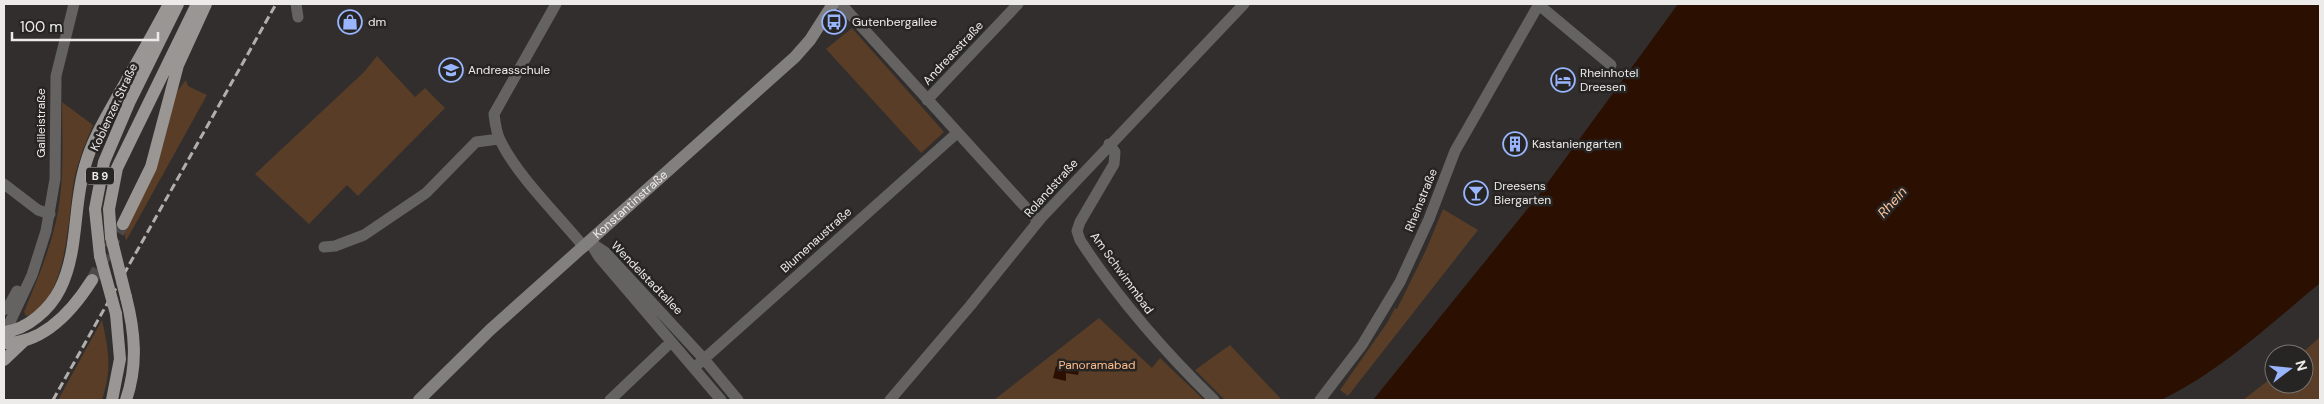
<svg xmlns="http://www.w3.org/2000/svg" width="2324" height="404" font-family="'DM Sans',sans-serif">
  <rect width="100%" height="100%" fill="#312e2d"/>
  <!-- green -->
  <path fill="#593d27" d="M852,28L944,132L921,153L826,49Z
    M377,56L415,97L425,88L445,108L358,196L347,185L309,224L255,174L364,72Z
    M186,80L188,86L207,95L126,241L123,227L178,90Z
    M62,102L93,125C86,142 78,161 74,180C68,216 68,302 26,316L24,312C39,275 55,239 60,198C64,166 62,134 62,102Z
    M1443,209L1478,230L1348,396L1340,390L1387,323L1395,308L1397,309L1426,250Z
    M1099,318L1152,368L1160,358L1204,400H994Z
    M102,320C109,352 112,369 102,400H58Z
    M2320,337V400H2243L2274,376V384H2304V354H2301Z
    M1230,345L1282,400H1225L1195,370Z"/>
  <!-- water -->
  <path fill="#2b0f00" d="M1678,4H2320V283C2268,326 2222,370 2161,400H1373L1538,196Z
    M1073,361L1081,363L1078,375L1066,373V381L1053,378L1056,366L1063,368Z"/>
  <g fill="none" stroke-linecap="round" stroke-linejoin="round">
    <!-- primary-tunnel -->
    <path stroke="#4d4a49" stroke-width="12" stroke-dasharray="12 6" stroke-linecap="butt" d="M92,280L123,224"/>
    <!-- minor -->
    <path stroke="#646362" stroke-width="11" d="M296,4L298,17
      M556,4L494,114C495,122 496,132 500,140C518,177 558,215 584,247
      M841,4L1038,221
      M1539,5L1611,65
      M927,100L1018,4
      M1109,144L1115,152L1114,164L1080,222L1077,231L1080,240C1118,299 1164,351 1214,400
      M4,184L38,210L50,214
      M590,242L605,252L704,359L738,400
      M591,244L599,257L721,400
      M324,247L335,246L364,235L426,193L476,142L499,139
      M4,310L11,302L17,291
      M4,335L32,275L46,231L55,179L56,76L74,4
      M694,368L957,133
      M610,400L671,342
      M890,400L970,306L1041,218L1244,4
      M1320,400L1362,345L1400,282L1429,219L1455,151L1539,4"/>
    <!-- secondary -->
    <path stroke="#82807e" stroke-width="12" id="s1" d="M419,400L490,330L795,57L810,40L833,4"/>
    <!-- primary -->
    <path stroke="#999694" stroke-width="12" d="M123,224L151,167L178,65L206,4
      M111,237L109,209L117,168L197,4
      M100,256L95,209L104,162L130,101L178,4
      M5,332C28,329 50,309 60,289C79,251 73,205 85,166C92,140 106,117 119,94C136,64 153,34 169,4
      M4,343C43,344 73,310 92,280
      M4,360L24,341
      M112,400L120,359L116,314
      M126,400C138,365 135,332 126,297"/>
    <!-- rail -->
    <path stroke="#b1afad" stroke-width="3" stroke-dasharray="8 4" stroke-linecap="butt" d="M53,400L276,4"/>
    <!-- primary-bridge -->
    <path stroke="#999694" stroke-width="12" d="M111,237L126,297
      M100,256L116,314"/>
  </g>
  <!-- icons -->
  <defs>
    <g id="shop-ring" transform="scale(1.25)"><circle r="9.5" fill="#272523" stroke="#98b5fd" stroke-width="1.5"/><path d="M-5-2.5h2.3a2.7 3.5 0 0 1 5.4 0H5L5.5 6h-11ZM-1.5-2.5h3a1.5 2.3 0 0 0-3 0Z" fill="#98b5fd"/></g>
    <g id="bus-ring" transform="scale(1.25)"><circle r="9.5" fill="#272523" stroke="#98b5fd" stroke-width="1.5"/><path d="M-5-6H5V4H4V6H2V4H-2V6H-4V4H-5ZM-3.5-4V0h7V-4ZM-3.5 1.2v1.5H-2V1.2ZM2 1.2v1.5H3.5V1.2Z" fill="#98b5fd"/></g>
    <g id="school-ring" transform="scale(1.25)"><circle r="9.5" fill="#272523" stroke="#98b5fd" stroke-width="1.5"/><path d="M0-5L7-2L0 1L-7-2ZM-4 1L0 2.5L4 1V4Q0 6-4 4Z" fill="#98b5fd"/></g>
    <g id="hotel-ring" transform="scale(1.25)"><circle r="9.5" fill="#272523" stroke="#98b5fd" stroke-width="1.5"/><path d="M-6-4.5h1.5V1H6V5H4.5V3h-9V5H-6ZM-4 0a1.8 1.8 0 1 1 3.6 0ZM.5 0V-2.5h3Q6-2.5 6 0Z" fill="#98b5fd"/></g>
    <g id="building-ring" transform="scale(1.25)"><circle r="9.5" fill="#272523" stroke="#98b5fd" stroke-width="1.5"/><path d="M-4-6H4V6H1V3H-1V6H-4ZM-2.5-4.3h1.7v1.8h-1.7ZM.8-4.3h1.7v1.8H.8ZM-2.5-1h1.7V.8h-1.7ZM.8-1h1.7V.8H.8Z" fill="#98b5fd"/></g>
    <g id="bar-ring" transform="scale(1.25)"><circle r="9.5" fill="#272523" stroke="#98b5fd" stroke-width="1.5"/><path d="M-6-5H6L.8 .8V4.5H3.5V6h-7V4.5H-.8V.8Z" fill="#98b5fd"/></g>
  </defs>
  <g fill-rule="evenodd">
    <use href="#shop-ring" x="350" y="22"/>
    <use href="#bus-ring" x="834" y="22"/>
    <use href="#school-ring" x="451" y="70"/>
    <use href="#hotel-ring" x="1563" y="80"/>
    <use href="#building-ring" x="1515" y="144"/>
    <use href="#bar-ring" x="1476" y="193"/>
  </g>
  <g text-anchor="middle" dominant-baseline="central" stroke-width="5" stroke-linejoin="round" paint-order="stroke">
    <!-- shield labels -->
    <rect fill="#272523" stroke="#b2b0ae" stroke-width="1" x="86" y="167.5" width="28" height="17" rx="4"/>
    <g font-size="11" font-weight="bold" fill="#edebe9">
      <text x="100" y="176">B 9</text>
    </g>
    <!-- poi labels -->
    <g font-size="12" fill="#edebe9" stroke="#272523" text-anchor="start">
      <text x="368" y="22">dm</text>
      <text x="852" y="22">Gutenbergallee</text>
      <text x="468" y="70">Andreasschule</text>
      <text x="1580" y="73">Rheinhotel<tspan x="1580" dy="14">Dreesen</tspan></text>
      <text x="1532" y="144">Kastaniengarten</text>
      <text x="1494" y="186">Dreesens<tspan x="1494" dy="14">Biergarten</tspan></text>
    </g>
    <!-- street labels -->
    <g font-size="12" fill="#edebe9" stroke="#272523">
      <text transform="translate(953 53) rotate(-47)">Andreasstraße</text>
      <text transform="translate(114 107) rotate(-65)">Koblenzer Straße</text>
      <text transform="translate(41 123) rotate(-90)">Galileistraße</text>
      <text transform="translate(1051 188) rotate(-48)">Rolandstraße</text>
      <text transform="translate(1421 200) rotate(-68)">Rheinstraße</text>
      <text stroke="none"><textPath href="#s1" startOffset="288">Konstantinstraße</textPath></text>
      <text transform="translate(816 240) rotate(-42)">Blumenaustraße</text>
      <text transform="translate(1122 273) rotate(54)">Am Schwimmbad</text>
      <text transform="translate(647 278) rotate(46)">Wendelstadtallee</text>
    </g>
    <!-- park labels -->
    <g font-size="12" fill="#ffbb8a" stroke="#272523">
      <text x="1097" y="365">Panoramabad</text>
    </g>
    <!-- water labels -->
    <g font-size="14" font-style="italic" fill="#fac39d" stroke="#272523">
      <text transform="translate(1892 202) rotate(-48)">Rhein</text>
    </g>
  </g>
  <!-- border -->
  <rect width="2324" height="404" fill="none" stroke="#edebe9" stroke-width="10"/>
  <!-- north arrow -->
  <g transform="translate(2289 369) rotate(74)"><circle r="24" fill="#272523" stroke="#767472"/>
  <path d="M0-4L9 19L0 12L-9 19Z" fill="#98b5fd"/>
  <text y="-8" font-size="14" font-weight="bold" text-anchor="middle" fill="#edebe9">N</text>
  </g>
  <!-- scale -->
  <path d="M12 32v8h146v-8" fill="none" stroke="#edebe9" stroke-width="2.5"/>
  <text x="20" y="32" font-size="15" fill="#edebe9" stroke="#272523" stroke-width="4" paint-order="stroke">100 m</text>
</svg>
